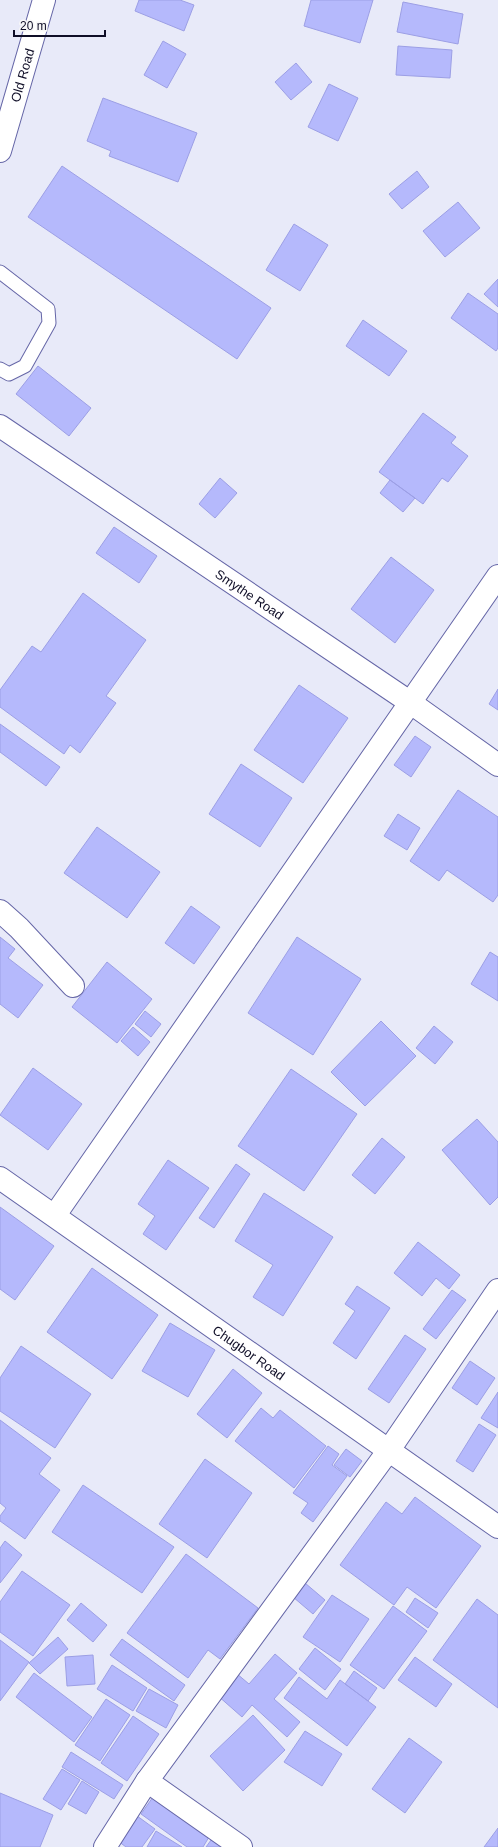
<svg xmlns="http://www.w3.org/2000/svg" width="498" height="1847" font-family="Arial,sans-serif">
  <rect width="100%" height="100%" fill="#e8eaf9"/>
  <!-- building -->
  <path fill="#b5b9fc" stroke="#9c9fe5" d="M139,0H180L194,5L184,31L135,11Z
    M311,0H373L360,43L304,26Z
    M403,2L463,14L458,44L397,32Z
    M163,41L186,54L167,88L144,75Z
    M398,46L452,50L450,78L396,75Z
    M296,63L312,82L291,100L275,82Z
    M329,84L358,98L338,141L308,127Z
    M103,98L197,133L178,182L109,156L111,151L87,141Z
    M62,166L271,308L237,359L28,217Z
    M417,171L429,187L402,209L389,194Z
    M458,202L480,228L445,257L423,231Z
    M294,224L328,245L300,291L266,270Z
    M498,279V307L484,294Z
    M468,293L498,314V348L496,351L451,318Z
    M363,320L407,351L389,376L346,346Z
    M38,366L91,408L69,436L16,394Z
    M423,413L456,437L451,443L468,456L448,482L442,478L423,504L379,472Z
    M220,478L237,493L215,518L199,504Z
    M390,480L415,498L403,512L380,493Z
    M114,527L157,556L139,583L96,553Z
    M391,557L434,590L395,643L351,609Z
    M83,593L146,640L106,696L116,703L80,753L70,745L64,754L0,707V690L32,646L41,652Z
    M299,685L348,718L303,783L254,750Z
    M498,689V710L489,704Z
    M0,724L60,767L46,786L0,752Z
    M415,736L431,747L411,777L394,765Z
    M241,764L292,798L260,847L209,814Z
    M458,790L498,817V895L493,902L447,870L439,881L410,861Z
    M398,814L420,828L407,850L384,836Z
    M97,827L160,872L127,918L64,873Z
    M191,906L220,927L194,964L165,943Z
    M0,937L15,949L8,958L43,985L18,1018L0,1004Z
    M297,937L361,979L313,1055L248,1013Z
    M490,952L498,957V1001L471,984Z
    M107,962L152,999L117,1043L72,1007Z
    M145,1011L161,1024L151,1037L135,1024Z
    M381,1021L416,1056L365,1106L331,1072Z
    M434,1026L453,1042L435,1064L416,1048Z
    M133,1027L150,1042L138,1056L121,1041Z
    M33,1068L82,1104L48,1150L0,1115Z
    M291,1069L357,1114L304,1191L238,1146Z
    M477,1119L498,1142V1197L490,1205L442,1150Z
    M382,1138L405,1157L375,1194L352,1175Z
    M168,1160L209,1188L166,1250L143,1234L155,1216L138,1204Z
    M236,1164L250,1174L214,1228L199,1218Z
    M264,1193L333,1237L283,1316L253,1297L273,1265L235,1241Z
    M0,1207L54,1246L15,1300L0,1289Z
    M418,1242L460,1275L449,1289L436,1278L422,1296L394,1273Z
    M92,1268L158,1315L112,1379L47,1332Z
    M357,1286L390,1308L356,1359L333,1343L355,1311L345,1304Z
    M452,1290L466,1300L436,1339L423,1329Z
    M170,1323L215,1350L188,1397L142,1371Z
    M405,1335L426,1349L389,1403L368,1389Z
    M21,1346L91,1394L55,1448L0,1411V1378Z
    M470,1361L495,1378L477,1405L452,1388Z
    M233,1369L262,1393L227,1438L197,1414Z
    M498,1392V1428L481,1418Z
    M261,1408L273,1418L280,1410L326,1446L294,1488L235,1441Z
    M0,1420L51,1458L39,1474L60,1490L25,1539L0,1521V1516L6,1508L0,1503Z
    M479,1424L496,1435L473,1472L456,1461Z
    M328,1446L339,1454L332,1465L347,1476L313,1522L301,1513L308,1503L293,1493Z
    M346,1449L362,1461L350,1477L334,1465Z
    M205,1459L252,1493L207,1558L159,1524Z
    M83,1485L174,1547L142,1593L52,1532Z
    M415,1497L481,1546L436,1608L407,1587L394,1605L340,1565L386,1502L402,1514Z
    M5,1541L22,1555L0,1583V1548Z
    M186,1554L258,1608L220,1659L208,1650L188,1678L127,1633Z
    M22,1571L70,1605L33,1656L0,1632V1602Z
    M305,1583L325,1600L313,1614L293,1597Z
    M332,1595L369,1619L340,1662L303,1637Z
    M415,1598L438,1613L428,1628L406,1612Z
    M477,1599L498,1615V1708L433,1660Z
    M81,1603L107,1625L93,1642L67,1620Z
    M393,1606L427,1631L384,1689L350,1665Z
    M58,1637L68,1649L40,1674L29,1663Z
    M122,1639L185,1685L174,1701L110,1655Z
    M0,1640L29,1662L0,1701Z
    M315,1648L341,1669L325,1690L299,1669Z
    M275,1654L297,1673L274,1699L300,1722L287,1737L252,1705L242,1717L217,1695L236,1673L249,1684Z
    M93,1655L95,1684L67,1686L65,1657Z
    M415,1657L452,1684L436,1707L398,1680Z
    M112,1665L147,1688L133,1711L97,1689Z
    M354,1671L377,1688L368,1701L345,1684Z
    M34,1673L92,1717L74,1742L16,1697Z
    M299,1677L327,1699L340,1680L376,1707L347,1746L284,1698Z
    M149,1689L178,1705L166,1728L136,1711Z
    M106,1699L130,1715L100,1761L75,1745Z
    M253,1715L285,1750L243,1791L210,1756Z
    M133,1716L159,1734L127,1781L101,1763Z
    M305,1731L342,1754L322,1786L284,1762Z
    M409,1738L442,1762L405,1813L372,1789Z
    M71,1752L123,1785L114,1799L62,1767Z
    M62,1769L80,1780L61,1810L43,1799Z
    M82,1781L99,1792L86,1814L68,1804Z
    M0,1793L53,1815L40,1847H0Z
    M153,1797L209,1837L203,1847H187L141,1814Z
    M133,1813L155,1829L142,1847H126L114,1838Z
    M498,1828V1847H484Z
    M156,1831L182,1847H147Z
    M214,1836L229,1847H206Z"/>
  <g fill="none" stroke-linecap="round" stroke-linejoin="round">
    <!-- lane casing -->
    <g stroke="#6566a7" stroke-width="15">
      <path id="lane" d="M0,272L48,309L49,323L25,366L9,374L0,369"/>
    </g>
    <!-- street casing -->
    <g stroke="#6566a7" stroke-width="24">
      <g id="street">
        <path id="s1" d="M0,426L411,703L498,765"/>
        <path d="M0,911L19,928L73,986"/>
        <path id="s2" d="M0,1178L498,1527"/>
        <path d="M55,1215L498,576"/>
        <path d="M147,1781L389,1450L498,1290"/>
        <path d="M105,1847L147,1781L241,1847"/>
      </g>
    </g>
    <!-- secondary casing -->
    <g stroke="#6566a7" stroke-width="24">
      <g id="secondary">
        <path id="s3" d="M0,151L44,0"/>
      </g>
    </g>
    <!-- lane -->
    <use href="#lane" stroke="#fff" stroke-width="13"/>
    <!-- street -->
    <use href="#street" stroke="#fff" stroke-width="22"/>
    <!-- secondary -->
    <use href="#secondary" stroke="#fff" stroke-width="22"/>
  </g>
  <g text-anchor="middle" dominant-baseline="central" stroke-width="4" stroke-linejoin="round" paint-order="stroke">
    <!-- street labels -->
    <g font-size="13" fill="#0f0e27" stroke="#f8f8f8">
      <text stroke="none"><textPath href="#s3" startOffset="79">Old Road</textPath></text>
      <text stroke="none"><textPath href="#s1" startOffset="301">Smythe Road</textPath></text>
      <text stroke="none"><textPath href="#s2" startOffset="304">Chugbor Road</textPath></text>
    </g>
  </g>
  <!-- scale -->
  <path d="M14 30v6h91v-6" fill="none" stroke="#0f0e27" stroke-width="2"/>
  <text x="20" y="30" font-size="12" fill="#0f0e27" stroke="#f8f8f8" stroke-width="3" paint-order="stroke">20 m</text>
</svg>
